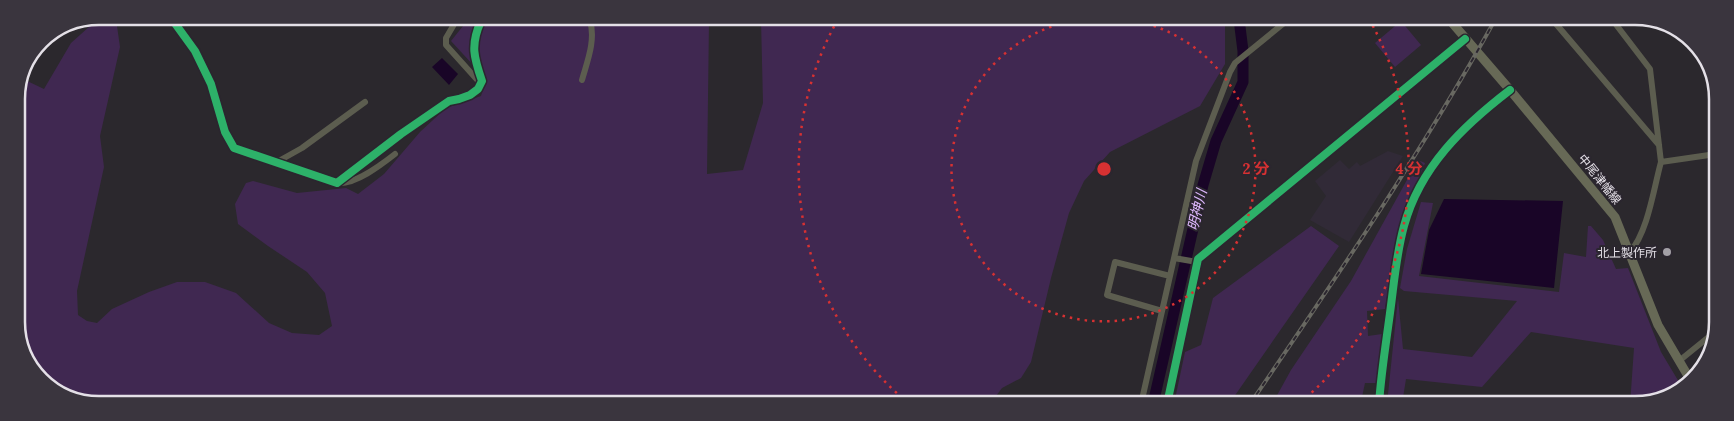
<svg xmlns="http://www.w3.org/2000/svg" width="1734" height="421" font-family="Lora,'Noto Sans JP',serif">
  <rect width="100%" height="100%" fill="#2b282d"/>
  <!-- built -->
  <path fill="#312a37" d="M1388,151L1403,156L1349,242L1310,220L1326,196L1315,181L1340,160L1349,169L1357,162L1360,166Z"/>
  <!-- green -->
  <path fill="#402851" d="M1225,19V64L1200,106L1110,152L1084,181L1069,213L1051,278L1031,362L1021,378L1002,388L996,396V404L83,403L40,380L18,338L16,94L23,79L44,89L71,43L90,26H117L120,47L100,136L104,167L77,291L78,315L87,321L97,323L112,309L149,292L177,282H205L236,293L269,323L292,333L319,335L332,326L325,293L307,272L268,246L238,224L235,204L246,183L253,181L297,193L346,188L358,194L384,174L420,132L446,108L481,96L486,79L451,41L467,21H709L707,174L743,170L763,103L761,20Z
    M1401,21L1421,45L1395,67L1375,43Z
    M1418,160L1425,163L1396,238L1385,309L1367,311L1368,336L1382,334L1377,383H1365L1362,397L1336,404H1312L1295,395L1285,404H1269L1275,399L1291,370L1351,281Z
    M1421,202L1433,203L1419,276L1559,292L1564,253L1586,257L1588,226H1591L1603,240L1616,269L1628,268L1661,352L1682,387L1640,405H1630L1634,348L1531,332L1482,387L1406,379L1402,404H1387L1398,298L1403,349L1472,357L1517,301L1404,291L1400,288L1407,249Z
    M1311,226L1339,246L1229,404H1174L1185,352L1201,345L1213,298Z"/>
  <!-- water -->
  <path fill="#190527" d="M442,58L458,74L449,85L432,67Z
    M1444,199L1563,201L1554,288L1421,274L1429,230Z"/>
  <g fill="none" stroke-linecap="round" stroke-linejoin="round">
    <!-- river -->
    <path stroke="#190527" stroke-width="11" d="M1153,404L1203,185L1216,141L1243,82V51L1239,19"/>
    <!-- minor -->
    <path stroke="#5c5d4f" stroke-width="6" d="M1551,18L1659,145
      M1611,18L1650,69L1661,162C1654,187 1648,232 1630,252
      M456,21L446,38V45L481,84
      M174,22L195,51L211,84L225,132L234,148L337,183L401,134L449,101L459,99L470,95L478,89L482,81C474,58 470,45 481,21
      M582,80C587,62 596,40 590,21
      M277,162L302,148L365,102
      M1661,162L1716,154
      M337,183C355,185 381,165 395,154
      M1174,258L1197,262
      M1162,311L1107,295L1115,262L1170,276
      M1679,361L1716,331
      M1141,404L1196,161L1230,72L1235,63L1289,19
      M1167,404L1198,259L1465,39"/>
    <!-- tertiary -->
    <path stroke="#5c5d4f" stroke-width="8" d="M1379,404C1381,374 1386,343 1390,313C1394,284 1396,255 1404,226C1420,167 1463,126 1510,90"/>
    <!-- secondary -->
    <path stroke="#676956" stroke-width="9" d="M1448,18L1510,90L1615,217L1658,325L1691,381"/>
    <!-- rail casing -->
    <g stroke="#686861" stroke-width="4">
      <path id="rail" d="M1250,404C1336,278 1422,152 1496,18"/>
    </g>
    <!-- rail -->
    <use href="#rail" stroke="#2b262f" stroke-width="2" stroke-dasharray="5.5" stroke-linecap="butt"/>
    <!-- cycleway casing -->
    <g stroke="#2b262f" stroke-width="11">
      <path id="cycleway" d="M174,22L195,51L211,84L225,132L234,148L337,183L401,134L449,101L459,99L470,95L478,89L482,81C474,58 470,45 481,21
        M1167,404L1198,259L1465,39
        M1379,404C1381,374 1386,343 1390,313C1394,284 1396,255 1404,226C1420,167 1463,126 1510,90"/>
    </g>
    <!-- cycleway -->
    <use href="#cycleway" stroke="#2db169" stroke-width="8"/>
  </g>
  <!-- distance rings -->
  <g fill="none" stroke="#d73132" stroke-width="2.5" stroke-dasharray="2.5 5">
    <path d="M1132 20A152 152 0 1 1 1075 20"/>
    <path d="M908 403A305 305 0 0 1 837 21M1369 19A305 305 0 0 1 1300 403"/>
  </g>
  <!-- markers -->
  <circle fill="#a3a0a6" stroke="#2b262f" stroke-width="2" cx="1667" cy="252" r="5"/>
  <g text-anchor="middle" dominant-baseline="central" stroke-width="4" stroke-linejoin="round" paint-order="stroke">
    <!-- street labels -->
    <g font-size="12" fill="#e4e0e7" stroke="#2b262f">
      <text transform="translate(1600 179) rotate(51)">中尾津幡線</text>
    </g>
    <!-- poi labels -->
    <g font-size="12" fill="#e4e0e7" stroke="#2b262f" text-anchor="end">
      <text x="1657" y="252">北上製作所</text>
    </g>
    <!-- water labels -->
    <g font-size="14" font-style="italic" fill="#ddb8fd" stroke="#2b262f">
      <text transform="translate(1197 210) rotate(-77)">明神川</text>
    </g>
  </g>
  <!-- crop -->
  <path d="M0 0H1734V421H0ZM99 25H1635A74 74 0 0 1 1709 99V322A74 74 0 0 1 1635 396H99A74 74 0 0 1 25 322V99A74 74 0 0 1 99 25Z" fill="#3a353e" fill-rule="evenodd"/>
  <path fill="none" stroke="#e4e0e7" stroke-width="2.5" d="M99 25H1635A74 74 0 0 1 1709 99V322A74 74 0 0 1 1635 396H99A74 74 0 0 1 25 322V99A74 74 0 0 1 99 25Z"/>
  <circle cx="1104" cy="169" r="8" fill="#d73132" stroke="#2b262f" stroke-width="2.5"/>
  <g font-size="15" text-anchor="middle" font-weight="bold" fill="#d73132" stroke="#2b262f" stroke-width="4" stroke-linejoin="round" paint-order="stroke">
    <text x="1256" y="174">2 分</text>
    <text x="1409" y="174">4 分</text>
  </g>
</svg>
